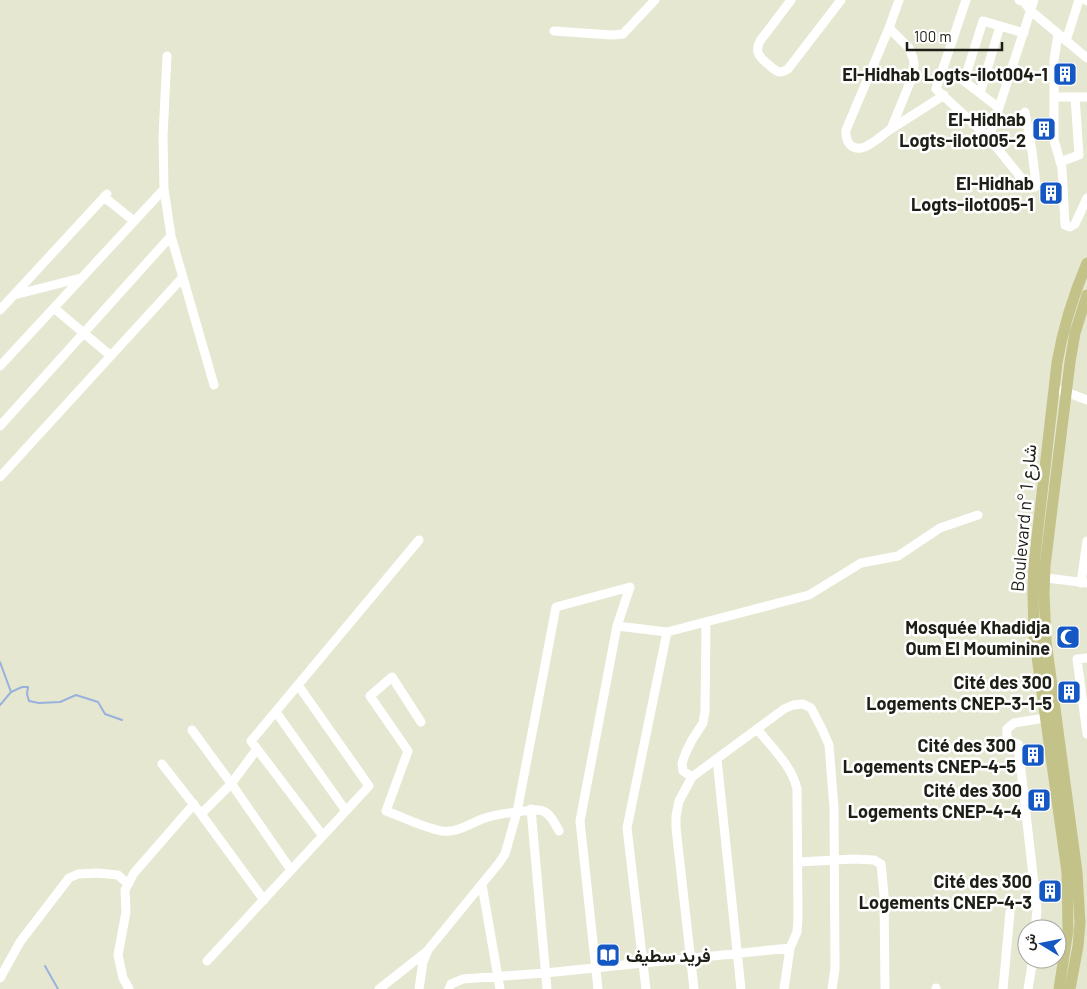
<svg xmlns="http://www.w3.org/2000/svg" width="1087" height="989" font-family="Barlow,Vazirmatn,sans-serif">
  <rect width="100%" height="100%" fill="#e6e7d0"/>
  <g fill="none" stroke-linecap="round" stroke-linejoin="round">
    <!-- stream -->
    <path stroke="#98b2dd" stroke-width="2" d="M0,662L11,692L22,687H28L27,694L29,701L39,703L60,702L76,695L98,702L105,714L122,720
      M0,705L11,692
      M45,966L58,989"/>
    <!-- minor -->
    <path stroke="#fff" stroke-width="9" d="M791,0L760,41C754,52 760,58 769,65C772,68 775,71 780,72C783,72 784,71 788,69L841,0
      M899,0L889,28L846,130C845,140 850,150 861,148C870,147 883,134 891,129C908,118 926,107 944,95
      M966,0L936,89L989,138L1034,0
      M1019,0L1024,2L1031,11L1087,58
      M1086,0L1087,1
      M889,28L909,48L913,58L914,64L913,75L891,129
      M554,31L611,35L623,34L655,0
      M1058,34L1054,60V140L1062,168L1065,225L1070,227L1075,224L1087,198
      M1066,41L1079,0
      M167,56L163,136L164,189L171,236L214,385
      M980,93L1000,26
      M1054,97H1075L1079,155L1060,162
      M1075,97H1087
      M999,108L964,81L983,21L1024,33
      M989,138L1027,185L1030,188L1035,187L1036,184L1032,151L1025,112
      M104,197L134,221
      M14,295L81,278
      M54,308L111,356
      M0,310L107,194
      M0,366L164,189
      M1053,389L1066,392L1087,400
      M0,426L171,236
      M0,477L183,277
      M1039,577L1087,583
      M1081,583L1087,541
      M1087,658L1077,659L1087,734
      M276,712L346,811
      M421,722L392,677L370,696L408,751L386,811C403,817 424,828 442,831C456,833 470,824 482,819C493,815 505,813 517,812L556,607L630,587L617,626L667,632L809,595L861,563L898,556L940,528L978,515
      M192,730L233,786L291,870
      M758,730C772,748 792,766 797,789L798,919L797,932L790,948L784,989
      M717,759L741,989
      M162,764L201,814L264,900
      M692,777L683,771L682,763L686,752L692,740L703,723L705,711L706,622
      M531,809L547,989
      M201,814L231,784L257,749
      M323,836L251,741L419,540
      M798,862L854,859L874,860L881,864L884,895L885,989
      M482,885L500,989
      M1035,929L1037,910L1018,744C1008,743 1006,738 1007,729L1014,723L1045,718
      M207,961L369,786L298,685
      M0,978L20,942L69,878L78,874L98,873L118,875L128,884
      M936,988V989
      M129,989L123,978L118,955L126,912L125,890L134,873L194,804
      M379,989L426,952
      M419,989L423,962L428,950L499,863L505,854L517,812C542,808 547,807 559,831
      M449,989L451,984L463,979L545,973L790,948
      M598,989L580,821L617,626
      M646,989L627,828L667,632
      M694,989L676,828V816L679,801L692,777L784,709L793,705L803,704L811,708L822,729L829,745L834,808L835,969L832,989
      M1003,989L1010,912
      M1028,989L1033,959"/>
    <!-- major -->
    <path stroke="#c2c289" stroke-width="11" d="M1059,989L1068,930L1067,872L1034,635L1033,594L1034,565L1037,537L1057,363C1063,328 1073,296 1087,263
      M1070,989L1078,946L1080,923L1077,872L1072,835L1046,641L1044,593L1045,566L1070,362L1075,333L1087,295"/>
  </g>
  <!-- icons -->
  <defs>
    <g id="building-square" transform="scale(1.25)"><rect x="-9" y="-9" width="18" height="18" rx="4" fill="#1558c3" stroke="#fff"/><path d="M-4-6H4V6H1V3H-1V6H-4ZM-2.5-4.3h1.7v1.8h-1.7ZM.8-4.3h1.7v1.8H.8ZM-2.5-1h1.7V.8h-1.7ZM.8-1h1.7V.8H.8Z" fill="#fff"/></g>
    <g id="mosque-square" transform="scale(1.25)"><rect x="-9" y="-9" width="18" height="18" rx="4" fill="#1558c3" stroke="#fff"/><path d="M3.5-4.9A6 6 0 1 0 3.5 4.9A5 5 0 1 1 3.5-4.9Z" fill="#fff"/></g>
    <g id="library-square" transform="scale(1.25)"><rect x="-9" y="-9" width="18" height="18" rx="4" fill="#1558c3" stroke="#fff"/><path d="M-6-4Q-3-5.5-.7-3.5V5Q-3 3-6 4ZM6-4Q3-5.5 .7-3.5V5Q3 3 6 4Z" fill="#fff"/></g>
  </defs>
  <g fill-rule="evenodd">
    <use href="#building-square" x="1065" y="74"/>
    <use href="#building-square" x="1044" y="129"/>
    <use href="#building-square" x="1051" y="193"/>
    <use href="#mosque-square" x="1068" y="637"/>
    <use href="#building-square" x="1069" y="692"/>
    <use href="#building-square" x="1033" y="755"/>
    <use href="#building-square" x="1039" y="800"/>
    <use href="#building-square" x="1050" y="891"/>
    <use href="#library-square" x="608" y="955"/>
  </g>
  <g text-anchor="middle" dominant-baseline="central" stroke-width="5" stroke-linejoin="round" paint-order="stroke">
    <!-- poi labels -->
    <g font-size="18" font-weight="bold" fill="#1d1e15" stroke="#fff" text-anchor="end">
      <text x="1048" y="74">El-Hidhab Logts-ilot004-1</text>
      <text x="1026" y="119">El-Hidhab<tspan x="1026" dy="21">Logts-ilot005-2</tspan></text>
      <text x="1034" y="183">El-Hidhab<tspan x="1034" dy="21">Logts-ilot005-1</tspan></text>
      <text x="1050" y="627">Mosquée Khadidja<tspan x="1050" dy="21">Oum El Mouminine</tspan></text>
      <text x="1052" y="682">Cité des 300<tspan x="1052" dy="21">Logements CNEP-3-1-5</tspan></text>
      <text x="1016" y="745">Cité des 300<tspan x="1016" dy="21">Logements CNEP-4-5</tspan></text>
      <text x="1022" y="790">Cité des 300<tspan x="1022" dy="21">Logements CNEP-4-4</tspan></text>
      <text x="1032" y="881">Cité des 300<tspan x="1032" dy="21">Logements CNEP-4-3</tspan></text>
      <text x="626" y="955" text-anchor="start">فريد سطيف</text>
    </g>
    <!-- street labels -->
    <g font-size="18" fill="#1d1e15" stroke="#fff">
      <text transform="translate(1023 518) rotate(-85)">Boulevard n° شارع 1</text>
    </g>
  </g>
  <!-- north arrow -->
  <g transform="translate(1042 944) rotate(280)"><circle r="24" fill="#ffffff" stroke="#a5a5a1"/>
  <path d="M0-4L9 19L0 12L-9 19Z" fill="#1558c3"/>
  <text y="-8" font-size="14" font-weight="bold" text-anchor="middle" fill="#1d1e15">ش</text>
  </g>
  <!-- scale -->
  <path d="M907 42v8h95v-8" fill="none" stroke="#1d1e15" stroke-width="2.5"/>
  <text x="914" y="42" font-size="15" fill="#1d1e15" stroke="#ffffff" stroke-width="4" paint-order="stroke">100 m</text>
</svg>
